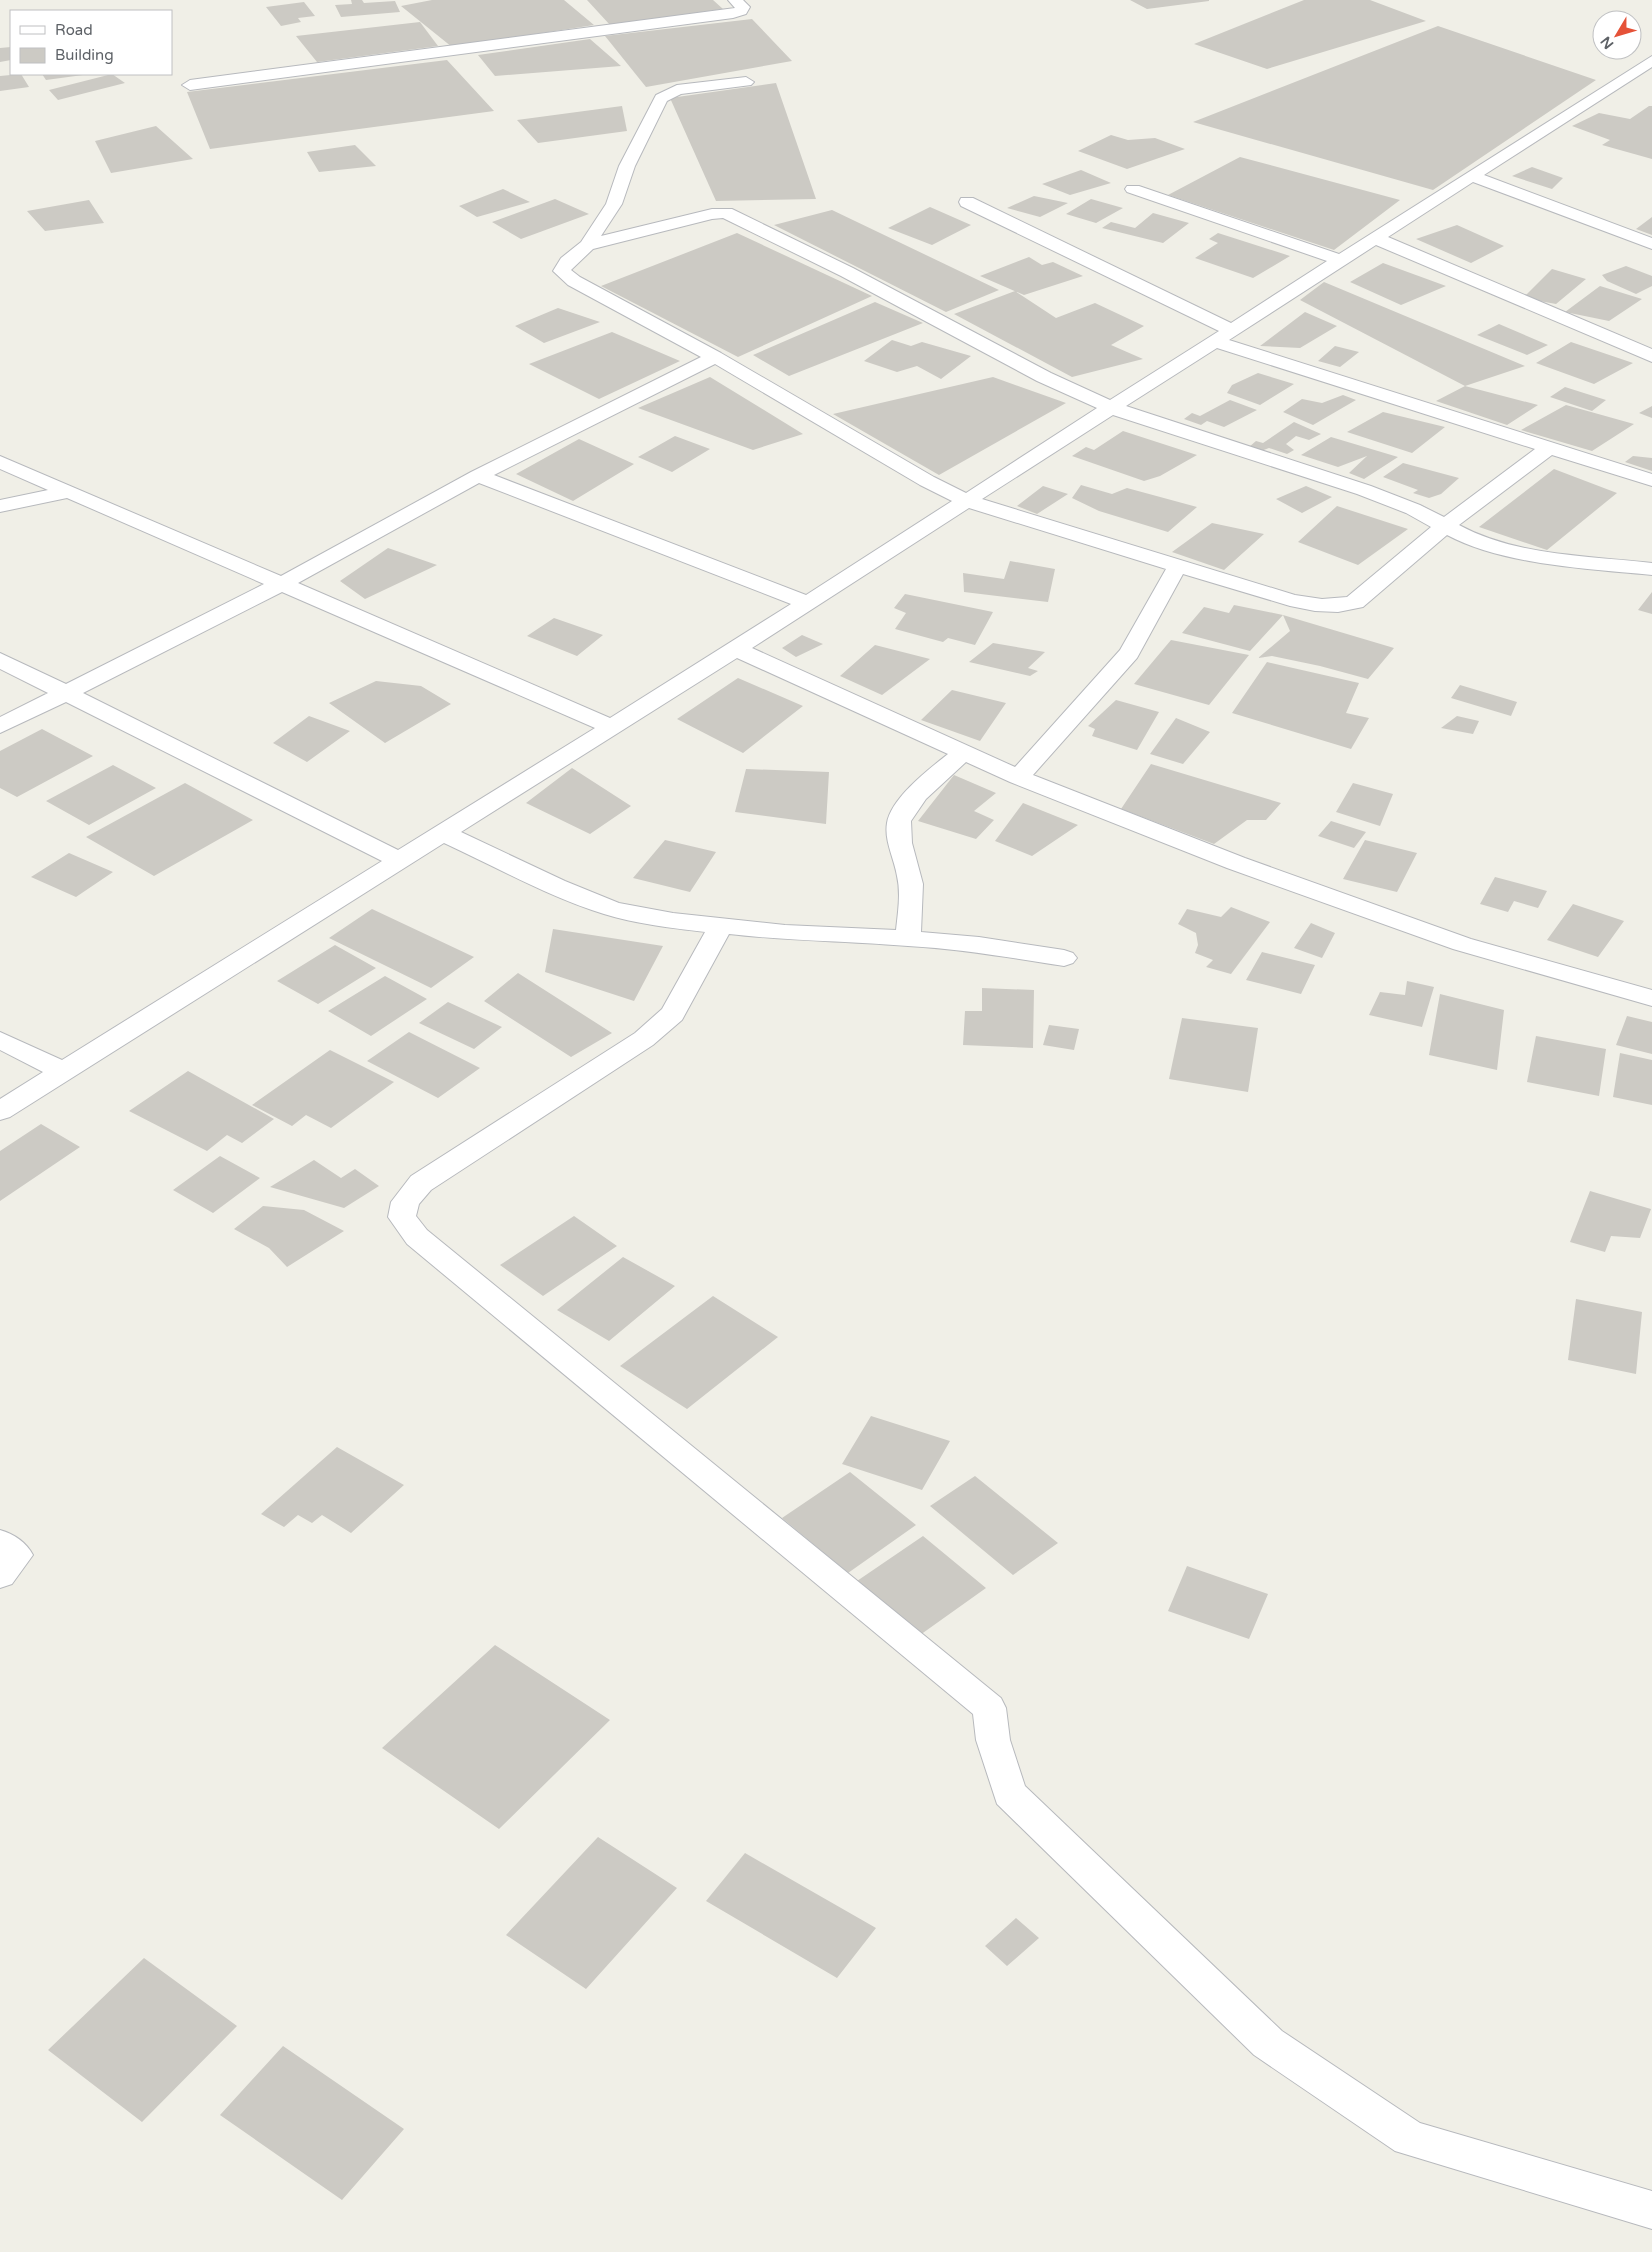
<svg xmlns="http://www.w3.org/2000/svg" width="1652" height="2252" font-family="'Varela Round',sans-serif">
  <rect width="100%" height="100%" fill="#f0efe7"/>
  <!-- building -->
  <path fill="#cccac4" d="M351,0H362L364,3L395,1L400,12L341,17L335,5L352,4Z
    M432,0H564L594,25L452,47L401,6Z
    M587,0H713L723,9L610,25Z
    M1130,0H1209V1L1147,9Z
    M1304,0H1370L1426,21L1267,69L1194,44Z
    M304,2L315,16L298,18L301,22L281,26L266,7Z
    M752,19L792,61L646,87L605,36Z
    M420,22L438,46L317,62L296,36Z
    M1438,26L1596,80L1433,190L1193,122Z
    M590,39L621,66L495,76L478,55Z
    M11,47V60L0,62V48Z
    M447,60L494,111L210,149L187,92Z
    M21,74L29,87L0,91V76Z
    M42,74H83V75L46,80Z
    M112,74L125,83L58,100L49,90Z
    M776,83L816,199L716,201L670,98Z
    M622,106L627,131L538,143L517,120Z
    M1649,106H1652V159L1602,145L1610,140L1572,126L1599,113L1630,119Z
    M156,126L193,159L111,173L95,141Z
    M1111,135L1128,140L1155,138L1185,149L1127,169L1078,151Z
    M355,145L376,166L319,172L307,152Z
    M1240,157L1400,200L1334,250L1168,195Z
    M1532,167L1563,178L1552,189L1512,176Z
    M1081,170L1111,183L1070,195L1042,184Z
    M503,189L530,202L477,217L459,206Z
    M1034,196L1068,203L1040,217L1007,208Z
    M555,199L589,214L521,239L492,222Z
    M1091,199L1123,208L1096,223L1066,214Z
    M89,200L104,223L45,231L27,211Z
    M930,207L971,225L932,245L888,228Z
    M832,210L999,290L946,312L774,225Z
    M1153,213L1189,223L1163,243L1102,228L1111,222L1135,228Z
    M1652,217V235L1636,229Z
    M1457,225L1504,246L1471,263L1416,239Z
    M737,233L872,296L738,357L601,286Z
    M1218,233L1290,256L1253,278L1195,258L1218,243L1209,239Z
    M1029,257L1042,265L1053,262L1083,276L1024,295L980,276Z
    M1383,263L1446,286L1401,305L1350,282Z
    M1626,266L1652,276V286L1636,294L1607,281L1602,275Z
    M1552,269L1586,279L1556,304L1523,298Z
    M1324,282L1525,366L1465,386L1300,300Z
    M1600,286L1642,299L1609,321L1565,312Z
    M1015,291L1056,318L1095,303L1144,326L1111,345L1143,359L1072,377L954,314Z
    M875,302L923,323L789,376L753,355Z
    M558,308L600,322L544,343L515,326Z
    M1305,312L1337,326L1300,348L1260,346Z
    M1499,324L1548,345L1527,355L1477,335Z
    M612,332L680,361L599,399L529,364Z
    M892,340L911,346L922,342L971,356L941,379L917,366L897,372L864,361Z
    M1571,342L1633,363L1594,384L1536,363Z
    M1335,346L1359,352L1340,367L1318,361Z
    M1258,373L1294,384L1260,405L1227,393L1232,385Z
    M710,377L803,434L753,450L638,408Z
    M993,377L1066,403L939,475L833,414Z
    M1465,386L1538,405L1507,425L1436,401Z
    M1565,387L1606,400L1592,411L1550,397Z
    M1343,395L1356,400L1313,425L1283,412L1302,399L1322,403Z
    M1230,400L1257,410L1224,427L1207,421L1201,425L1184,419L1192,413L1200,416Z
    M1566,405L1634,424L1592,451L1521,430Z
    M1652,406V418L1639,413Z
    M1383,412L1445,427L1412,453L1347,432Z
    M1294,422L1321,434L1309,440L1296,436L1286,444L1294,450L1287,454L1269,448L1261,451L1249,447L1256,441L1263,443Z
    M1123,431L1197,455L1160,476L1144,481L1072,456L1086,447L1094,450Z
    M675,436L710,449L672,472L638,457Z
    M1331,437L1398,457L1364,479L1349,473L1367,456L1338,467L1301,455Z
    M579,439L634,464L573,501L516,474Z
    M1633,456L1652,458V471L1625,462Z
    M1403,463L1459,478L1441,494L1429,498L1413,493L1418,490L1383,477Z
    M1554,469L1617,493L1547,550L1479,527Z
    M1081,485L1112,494L1127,488L1197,507L1168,532L1099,511L1072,498Z
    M1043,486L1068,494L1037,514L1017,506Z
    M1306,486L1332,497L1302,513L1276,499Z
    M1337,506L1408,529L1358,565L1298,542Z
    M1212,523L1264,534L1224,570L1172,552Z
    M388,548L437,565L365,599L340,581Z
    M1010,561L1055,569L1048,602L964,592L963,573L1004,579Z
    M1652,592V614L1638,610Z
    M905,594L993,612L975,645L948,638L943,642L895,629L906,613L894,608Z
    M1234,605L1283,615L1394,648L1368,679L1320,666L1272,656L1258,658L1290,631L1283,615L1250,651L1182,633L1204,607L1229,613Z
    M554,618L603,635L577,656L527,636Z
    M802,635L823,644L796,657L782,648Z
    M1171,640L1249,655L1209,705L1134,684Z
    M993,643L1045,652L1028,668L1038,671L1030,676L969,662Z
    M875,645L930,659L882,695L840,676Z
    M1267,662L1359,683L1346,713L1369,718L1351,749L1232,713Z
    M738,678L803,706L743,753L677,719Z
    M376,681L421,686L451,704L385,743L329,703Z
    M1460,685L1517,702L1511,716L1451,698Z
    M952,690L1006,703L980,741L921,720Z
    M1116,700L1159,712L1137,750L1092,736L1095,729L1088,726Z
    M309,716L350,731L307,762L273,743Z
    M1457,716L1479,721L1473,734L1441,728Z
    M1176,718L1210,732L1183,764L1150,754Z
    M42,729L93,756L17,797L0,788V751Z
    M1151,764L1281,803L1266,820H1247L1214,844L1121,809Z
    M113,765L156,788L89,825L46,801Z
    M572,768L631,806L590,834L526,803Z
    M746,769L829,772L826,824L735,812Z
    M954,775L996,793L974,811L994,820L976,839L918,821Z
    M185,783L253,820L154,876L86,837Z
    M1353,783L1393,794L1380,826L1336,812Z
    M1023,803L1078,825L1032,856L995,841Z
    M1331,821L1366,832L1354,848L1318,836Z
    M665,840L716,852L690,892L633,878Z
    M1365,840L1417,853L1397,892L1343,879Z
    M69,853L113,872L76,897L31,877Z
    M1495,877L1547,891L1538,908L1514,901L1508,912L1480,904Z
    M1573,904L1624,921L1598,957L1547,940Z
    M1231,907L1270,922L1231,974L1206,967L1213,960L1195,953L1198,945L1196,933L1178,924L1187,909L1221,917Z
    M372,909L474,957L431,988L329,938Z
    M1311,923L1335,933L1322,958L1294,948Z
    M553,929L663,946L634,1001L545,972Z
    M335,945L376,968L318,1004L277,981Z
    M1262,952L1315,965L1301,994L1246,980Z
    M518,973L612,1033L571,1057L484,1001Z
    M385,976L427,999L371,1036L328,1011Z
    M1407,981L1434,987L1422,1027L1369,1015L1380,992L1405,995Z
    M982,988L1034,990L1033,1048L963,1045L965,1011H982Z
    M1440,994L1504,1010L1497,1070L1429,1055Z
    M448,1002L502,1027L474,1049L419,1023Z
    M1627,1016L1652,1022V1054L1616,1045Z
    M1182,1018L1258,1028L1248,1092L1169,1079Z
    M1049,1025L1079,1029L1074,1050L1043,1045Z
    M409,1032L480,1068L438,1098L367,1061Z
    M1536,1036L1606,1049L1599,1096L1527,1082Z
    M330,1050L394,1082L331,1128L306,1115L292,1126L252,1105Z
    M1620,1053L1652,1060V1105L1613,1097Z
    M188,1071L274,1119L242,1143L227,1135L207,1151L129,1111Z
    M41,1124L80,1147L0,1201V1151Z
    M220,1156L260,1178L213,1213L173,1190Z
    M314,1160L341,1178L355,1169L379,1186L344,1208L270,1187Z
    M1590,1191L1651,1209L1640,1238L1611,1236L1605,1252L1570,1242Z
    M263,1206L304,1210L344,1231L287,1267L269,1248L234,1229Z
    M574,1216L617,1246L543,1296L500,1265Z
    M623,1257L675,1286L609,1341L557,1310Z
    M713,1296L778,1337L687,1409L620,1366Z
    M1576,1299L1642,1312L1636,1374L1568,1360Z
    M871,1416L950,1441L922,1490L842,1464Z
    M337,1447L404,1485L351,1533L322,1515L312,1523L298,1515L284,1527L261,1514Z
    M850,1472L916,1525L848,1573L782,1518Z
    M975,1476L1058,1543L1013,1575L930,1506Z
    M923,1536L986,1588L920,1635L857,1581Z
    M1187,1566L1268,1594L1249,1639L1168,1611Z
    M495,1645L610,1720L499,1829L382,1748Z
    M598,1837L677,1888L586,1989L506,1935Z
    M745,1853L876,1928L837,1978L706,1901Z
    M1016,1918L1039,1938L1007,1966L985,1946Z
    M144,1958L237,2026L142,2122L48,2050Z
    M283,2046L404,2129L342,2200L220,2115Z"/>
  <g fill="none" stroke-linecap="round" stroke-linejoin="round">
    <!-- minor casing -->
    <g stroke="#b7b9bd" stroke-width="2">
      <path id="minor" d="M728,0H743L750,7L746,14L733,18L190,90L182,85L190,80L735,8Z
        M1652,56V67L1484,175L1652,238V249L1473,182L1388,237L1652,349V362L1376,245L1229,340L1652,474V486L1552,455L1459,525C1516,556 1589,556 1652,563V575C1589,569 1503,565 1447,535L1363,607L1338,612L1315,611L1290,606L1183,574L1137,658L1033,775L1245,858L1471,939L1652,990V1006L1453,949L1227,868L1010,782L966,762L926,799L911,821L912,843L923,884L921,932L979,937L1064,950L1073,953L1077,958L1073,963L1064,966C1012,958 961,949 908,946C849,941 789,941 729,934L682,1020L653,1045L431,1190L419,1204L416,1216L427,1230L1001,1698L1006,1708L1010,1740L1025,1786L1282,2031L1420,2123L1652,2191V2229L1395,2151L1254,2055L997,1804L976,1740L973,1714L407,1244L388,1217L391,1202L411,1176L635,1033L662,1009L705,932C672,928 636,924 604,914C549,897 496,867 444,843L10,1117L0,1120V1099L43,1072L0,1050V1032L62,1060L382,861L66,702L0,733V717L48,693L0,669V653L66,684L264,584L67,498L0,512V500L48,490L0,469V456L281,576L471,472L701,357L568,285L553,271L561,258L581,242L606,204L619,166L656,95L677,85L746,77L754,82L751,85L681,94L667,101L635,166L622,204L601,236L712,209H732L853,268L1051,373L1110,400L1219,331L961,206L959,202L961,198H973L1231,323L1327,261L1127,192L1125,189L1127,186H1139L1339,254ZM723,218L841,276L1037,381L1097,408L966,493L934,477L721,353L580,277L571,270L593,249L712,219ZM1217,348L1535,449L1444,517L1420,505L1371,486L1126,406ZM715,364L920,485L952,501L806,595L494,475ZM1113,415L1357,494L1406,513L1431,527L1347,597L1322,599L1295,595L982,499ZM479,483L791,604L610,718L298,583ZM969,508L1166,569L1120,650L1015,767L752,648ZM282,592L595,728L398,850L83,693ZM737,658L948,754C929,769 891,798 887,823C884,841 894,858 897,876C901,893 898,912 896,930L785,925L673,913L619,903L565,881L461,832Z
        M0,1530C14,1534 26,1542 33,1555L12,1584L0,1588Z"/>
    </g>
    <!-- minor -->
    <use href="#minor" fill="#fff" fill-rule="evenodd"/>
  </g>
  <!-- legend -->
  <rect x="10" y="10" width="162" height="65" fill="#ffffff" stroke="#bfc0c2"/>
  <rect x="20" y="26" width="25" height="8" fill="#ffffff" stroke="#bfc0c2"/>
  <text x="55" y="35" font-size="15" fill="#5e6267">Road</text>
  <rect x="20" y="48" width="25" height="15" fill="#cccac4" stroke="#bfc0c2"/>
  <text x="55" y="60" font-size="15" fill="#5e6267">Building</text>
  <!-- north arrow -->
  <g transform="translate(1617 35) rotate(232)"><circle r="24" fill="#ffffff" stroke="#bfc0c2"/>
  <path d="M0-4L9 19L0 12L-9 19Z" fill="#e55238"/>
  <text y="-8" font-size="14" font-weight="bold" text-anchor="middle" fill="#5e6267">N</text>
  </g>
</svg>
